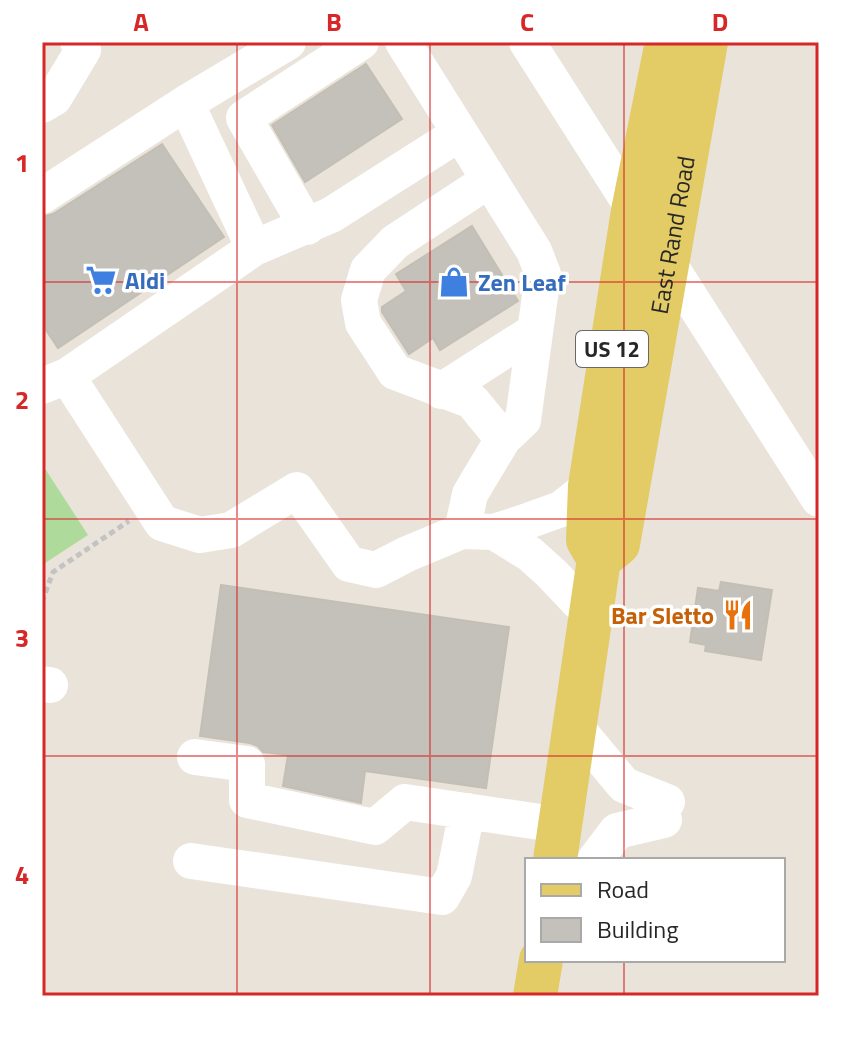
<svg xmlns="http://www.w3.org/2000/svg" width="861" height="1038" font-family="'Titillium Web',sans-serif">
  <rect width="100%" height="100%" fill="#e9e3da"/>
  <!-- green -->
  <path fill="#aedb9b" d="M42,464L88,535L42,565Z"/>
  <!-- building -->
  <path fill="#c4c0ba" stroke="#c4bfb4" stroke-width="2" d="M366,64L402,119L305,182L272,125Z
    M162,144L224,237L58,348L42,324V217L53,214Z
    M472,226L518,301L440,350L433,338L409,354L382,312V307L406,291L396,274Z
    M721,582L772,590L761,660L705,651L706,645L690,642L698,588L719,591Z
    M221,585L509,627L486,788L365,771L361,803L283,786L288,755L263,752L258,746L250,743L200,736Z"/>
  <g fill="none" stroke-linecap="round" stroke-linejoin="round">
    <!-- path -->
    <path stroke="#c3c3c3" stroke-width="5" stroke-dasharray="6 4" stroke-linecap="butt" d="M42,602L53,572L129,521"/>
    <!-- minor -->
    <path stroke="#fff" stroke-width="36" d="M527,42L819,499
      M186,103L254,248
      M42,105L54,98L83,50L78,42
      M489,180L395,242L368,270L359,300L363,323L395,372L472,401L503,439
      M42,196L186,103L288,42
      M307,227L244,118L361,42
      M67,376L162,523L200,535L231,530L297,490L349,564L376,570L407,554L462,531L470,494L503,439L523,420L543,274L534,251L460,133
      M42,386L67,376L254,248L331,215L460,133L403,42
      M441,391L535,331
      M462,531L494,532L522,523L561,509L590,486
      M494,532L530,554L551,573L591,615
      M42,684L50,685
      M574,725L624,785L667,802
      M195,757L247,764V800L375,827L405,802L560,825
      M595,860L617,831L664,820
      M191,861L442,897L454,876L467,811"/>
    <!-- major -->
    <g stroke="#e3cb65" stroke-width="44">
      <path id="s1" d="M599,559L618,544L706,42"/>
      <path d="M555,860L599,559L588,540L590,486L633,211L667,42"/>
      <path d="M535,996L541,960"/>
    </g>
  </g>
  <!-- grid -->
  <path fill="none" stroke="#d62828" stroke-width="2" stroke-opacity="0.55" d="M237,42V996M430,42V996M624,42V860M42,282H819M42,519H819M42,756H819M624,960V996"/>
  <!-- icons -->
  <defs>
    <g id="supermarket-bare" transform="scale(2.4)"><path d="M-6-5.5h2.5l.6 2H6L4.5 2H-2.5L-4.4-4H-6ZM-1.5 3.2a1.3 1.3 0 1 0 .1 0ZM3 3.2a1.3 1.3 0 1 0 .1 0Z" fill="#3f7fe0" stroke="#fff" stroke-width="2.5" paint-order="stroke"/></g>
    <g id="shop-bare" transform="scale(2.4)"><path d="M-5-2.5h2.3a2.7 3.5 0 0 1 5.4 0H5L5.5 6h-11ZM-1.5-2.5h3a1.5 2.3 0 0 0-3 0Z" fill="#3f7fe0" stroke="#fff" stroke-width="2.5" paint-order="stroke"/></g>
    <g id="restaurant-bare" transform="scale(2.4)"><path d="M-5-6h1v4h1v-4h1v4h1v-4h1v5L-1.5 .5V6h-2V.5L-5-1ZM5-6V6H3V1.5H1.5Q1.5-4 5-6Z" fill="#e8710a" stroke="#fff" stroke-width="2.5" paint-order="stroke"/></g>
  </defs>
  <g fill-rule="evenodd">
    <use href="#supermarket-bare" x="101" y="280"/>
    <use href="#shop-bare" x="454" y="282"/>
    <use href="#restaurant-bare" x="738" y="615"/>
  </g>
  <g text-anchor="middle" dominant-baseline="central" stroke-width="7" stroke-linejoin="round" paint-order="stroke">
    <!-- shield labels -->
    <rect fill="#fff" stroke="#686868" stroke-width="2" x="576" y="331" width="72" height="36" rx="6"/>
    <g font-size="22" font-weight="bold" fill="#272727">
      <text x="612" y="349">US 12</text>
    </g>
    <!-- street labels -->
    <g font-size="24" fill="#272727" stroke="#fff">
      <text stroke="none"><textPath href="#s1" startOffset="338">East Rand Road</textPath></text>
    </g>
    <!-- shop labels -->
    <g font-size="24" font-weight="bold" fill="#366cbe" stroke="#fff" text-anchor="start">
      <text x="125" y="280">Aldi</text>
      <text x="478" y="282">Zen Leaf</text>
    </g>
    <!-- food labels -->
    <g font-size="24" font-weight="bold" fill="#c56008" stroke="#fff" text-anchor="end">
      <text x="714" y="615">Bar Sletto</text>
    </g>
  </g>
  <!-- border -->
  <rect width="861" height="1038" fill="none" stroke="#ffffff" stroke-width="88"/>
  <!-- legend -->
  <rect x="525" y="858" width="260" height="104" fill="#ffffff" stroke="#a9a9a9" stroke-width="2"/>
  <rect x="541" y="884" width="40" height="12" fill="#e3cb65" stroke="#a9a9a9" stroke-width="2"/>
  <text x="597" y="898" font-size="24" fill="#272727">Road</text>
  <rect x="541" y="918" width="40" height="24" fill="#c4c0ba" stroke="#a9a9a9" stroke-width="2"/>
  <text x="597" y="938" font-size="24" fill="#272727">Building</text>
  <rect x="44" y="44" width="773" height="950" fill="none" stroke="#d62828" stroke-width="3"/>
  <g font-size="26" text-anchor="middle" font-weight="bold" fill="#d62828">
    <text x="141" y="31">A</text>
    <text x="334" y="31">B</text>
    <text x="527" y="31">C</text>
    <text x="720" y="31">D</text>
    <text x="22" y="172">1</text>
    <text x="22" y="409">2</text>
    <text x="22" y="647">3</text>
    <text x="22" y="884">4</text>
  </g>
</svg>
